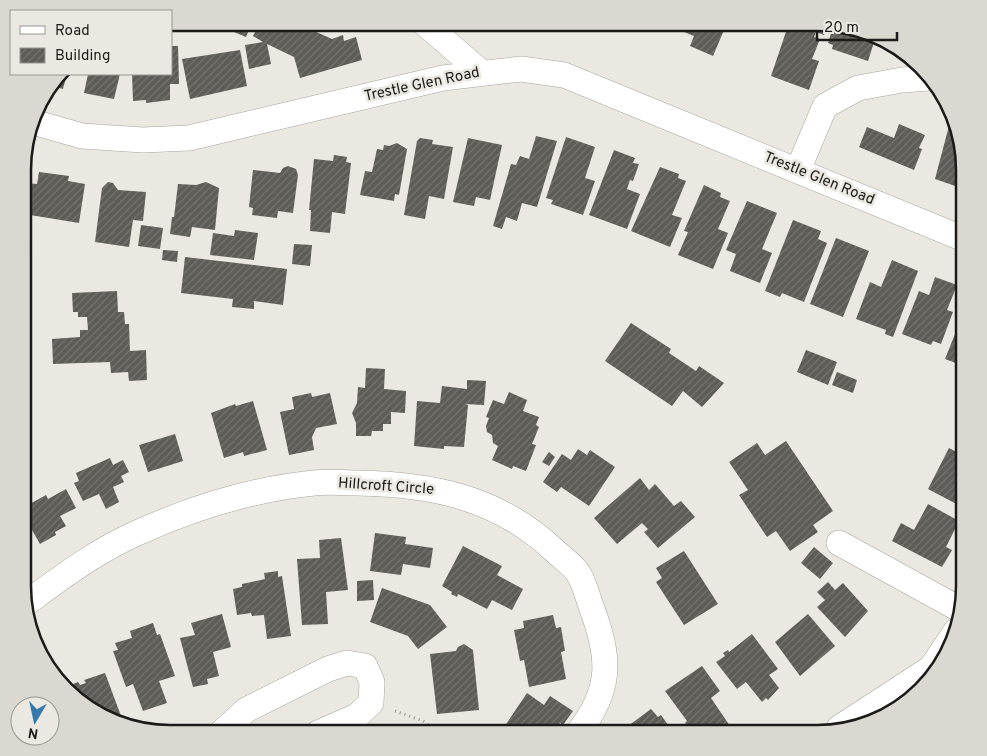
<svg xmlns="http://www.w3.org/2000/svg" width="987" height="756" font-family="Overpass,sans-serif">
  <defs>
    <pattern id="building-hatch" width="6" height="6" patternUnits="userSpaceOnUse" patternTransform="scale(1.25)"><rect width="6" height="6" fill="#5e5c57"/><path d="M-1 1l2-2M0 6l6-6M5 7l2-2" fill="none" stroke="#757470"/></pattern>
  </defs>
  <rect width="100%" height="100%" fill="#eae8e1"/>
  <!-- building -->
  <path fill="url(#building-hatch)" d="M199,23H252L246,37L222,27L220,32Z
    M260,23H317L314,31L332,39L343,35L344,41L356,37L362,60L300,78L294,57L267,44L271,64L249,69L245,45L263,42L253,36Z
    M662,23H727L713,56L690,46L694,36Z
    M789,23H828L824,35L816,32L814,37L820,39L812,59L819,61L809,90L771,76Z
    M834,24L876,36L868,61L832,49L833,45L828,43Z
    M171,46H178L179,84H170V100L146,103V100L133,101L132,74H171Z
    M240,50L247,86L190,99L182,59Z
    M61,74H67L63,89L51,86Z
    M88,74H120L114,99L84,93Z
    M950,122L954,123L964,170V189L935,179Z
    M899,124L925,135L919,148L922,149L914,170L859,147L867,127L894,138Z
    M536,136L557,141L537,207L522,203L517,221L506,217L502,229L493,226L511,164L516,165L520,156L529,159Z
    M566,137L595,147L585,178L595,181L583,215L551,204L553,200L546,198Z
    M420,138L433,140L432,144L453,147L444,199L429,196L425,219L404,215L417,141Z
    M468,138L502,145L490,200L476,197L474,206L453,202Z
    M397,143L407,149L399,195L395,194L394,201L360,195L365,171L372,172L377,149L383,150L384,145L389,146Z
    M614,150L635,158L633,163L639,164L633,181L630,180L627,189L640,194L627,229L589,215Z
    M334,155L347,157L346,162L351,163L345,214L332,212L330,233L310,231L311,210H309L314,159L333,161Z
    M288,166L296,169L298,175L293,213L278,211L277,218L252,215L253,208L249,207L253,170L280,173L283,168Z
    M660,167L679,174L678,178L686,181L672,215L682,218L670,247L631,231Z
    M39,172L69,176L68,181L85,184L79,223L24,214L27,183L37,184Z
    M108,182L113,183L118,190L146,192L143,221L133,220L129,247L95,242L102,188Z
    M206,182L219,188L215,230L192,227L190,237L170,234L172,217H174L178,184L196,185Z
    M704,185L721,193L720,197L730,201L718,229L728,233L713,269L678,255L688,232L684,231Z
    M747,201L777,213L762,249L772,253L760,283L730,271L736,254L726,250Z
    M793,220L821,231L818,239L827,243L804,302L782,293L780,297L765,291Z
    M141,225L163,228L160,249L138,246Z
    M235,230L258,233L254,260L210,255L213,233L234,236Z
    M836,238L869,251L843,317L810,304Z
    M294,244L312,245L310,266L292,264Z
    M163,250L178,251L177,262L162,260Z
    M185,257L287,269L283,305L254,301V309L232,307L233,299L181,293Z
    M892,260L918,271L893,337L885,334L886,330L856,319L870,282L881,287Z
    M935,277L957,285L947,310L953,312L941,344L933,341L931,345L902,334L919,291L929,295Z
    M117,291L118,312H124L125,324H129L130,351L146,350L147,380L129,381L128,372L111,373L110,362L53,364L52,339L80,337V330H88L87,317H78V312H73L72,293Z
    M631,323L671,349L669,353L696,371L699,366L724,383L702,407L683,391L672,406L605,361Z
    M959,324L964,326V366L945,359Z
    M806,350L837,362L828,385L797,372Z
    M366,368L385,369L384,389L406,391L405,413L391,412V424H383V431H372L371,436H356V423L352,413L357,403L358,387L365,388Z
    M837,372L857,380L853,393L832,385Z
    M467,380L486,381L484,405L465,404L468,405L464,447L444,446V449L414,446L417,401L440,403L442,386L467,389Z
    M509,392L527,400L523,411L539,417L536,425L539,427L532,444L536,445L526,471L513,466L512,469L492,460L498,446L493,443L492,435L487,432L486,426L489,418L486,417L493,400L504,404Z
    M311,393L312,397L330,393L337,424L316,428L312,437L314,450L289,455L280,412L294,409L292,397Z
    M253,401L267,450L244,456L243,452L224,458L211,413L235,404L236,406Z
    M175,434L183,461L148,472L139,445Z
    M786,441L833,511L813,525L818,532L790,551L776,531L767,537L739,495L748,490L729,462L757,443L765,455Z
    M949,448L964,456V508L928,489Z
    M578,449L587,455L590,450L615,467L589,506L561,487L557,492L543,482L562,454L571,460Z
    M549,452L555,457L549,466L542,462Z
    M110,458L113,465L123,460L129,472L121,476L124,482L113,487L119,502L106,509L99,494L83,501L74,483L79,481L76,473Z
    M640,478L649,490L655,484L674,506L681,501L695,517L658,548L644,532L648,529L642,523L617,544L594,518Z
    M66,489L76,508L60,516L66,526L55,532L56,535L40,544L32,530L25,534L23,530V521L26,519L23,513L30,509L28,505L46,495L48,499Z
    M928,504L959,521L946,547L952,550L942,567L892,541L901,523L914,530Z
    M375,533L406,537L405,544L433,548L430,568L403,564L401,575L370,571Z
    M341,538L348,590L326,592L328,624L302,625L297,559L320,558L319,540Z
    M463,546L502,566L497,575L523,589L512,610L492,600L487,609L458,594L457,597L451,594L452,592L442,586Z
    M814,547L833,563L820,579L801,563Z
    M684,551L718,604L684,625L656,582L662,578L656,568Z
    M278,571V577L282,576L291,636L267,639L264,615L252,616L251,613L237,615L233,589L242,587V584L265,579L264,573Z
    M373,580L374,600L357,601V581Z
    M828,582L835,590L843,583L868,611L845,637L817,607L825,600L817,592Z
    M382,588L430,605L447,627L418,649L408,636L370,622Z
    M222,614L231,647L213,652L219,676L207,679L208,684L193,687L180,638L195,635L191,623Z
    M808,614L835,646L800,676L775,642Z
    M553,615L556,628L561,627L565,651L561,652L566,679L529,687L524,660L520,661L514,630L524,628L523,621Z
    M153,623L157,635L160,634L175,676L159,681L167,703L143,711L133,684L126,687L113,651L118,650L115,643L132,638L130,631Z
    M752,634L778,669L769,675L779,688L768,700L766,698L762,702L746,682L737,689L716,662L725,656L723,653L728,650L729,652Z
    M464,644L473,650L479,710L437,714L430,654L456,651L458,647Z
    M702,666L720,691L711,698L730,726L722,733L691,732L685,723L687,721L665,691Z
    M105,673L124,724H122L114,722L73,697L65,687L78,682L80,685L86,683L84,680Z
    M527,693L544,705L550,696L573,711L563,725L560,723L554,733H500Z
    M651,709L658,717L661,715L671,729L668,730L670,733H634L628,726Z"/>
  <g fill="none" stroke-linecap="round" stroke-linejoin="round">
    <!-- minor casing -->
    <g stroke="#a7a59f" stroke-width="26">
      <path id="minor" d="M424,23L481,72
        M33,122L82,136L143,140L189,138L443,78L521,69L564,75L964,239
        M798,170L825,106L858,88L902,80L929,78
        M839,543L961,610
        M25,604C61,578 96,551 137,533C192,508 254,489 314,483C328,481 343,483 357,483C433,484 499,498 555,551C562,558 573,565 578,573C584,582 587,595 591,606C610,657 613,688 578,733
        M839,728L931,668L956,631
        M221,733L246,710L328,669L347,663L365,666L372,682L371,703L357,716L318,733"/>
    </g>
    <!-- path -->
    <path stroke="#92918c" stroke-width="3" stroke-dasharray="1 4" stroke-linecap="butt" d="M395,711L423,721L439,733"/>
    <!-- minor -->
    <use href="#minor" stroke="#fff" stroke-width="25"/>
  </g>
  <g text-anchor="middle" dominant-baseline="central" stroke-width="5" stroke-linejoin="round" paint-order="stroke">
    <!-- street labels -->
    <g font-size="15" fill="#1c1b19" stroke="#eae8e1">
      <text transform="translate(422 85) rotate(-12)">Trestle Glen Road</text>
      <text transform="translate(819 179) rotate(22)">Trestle Glen Road</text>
      <text transform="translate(386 487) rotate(4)">Hillcroft Circle</text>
    </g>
  </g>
  <!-- crop -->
  <path d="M0 0H987V756H0ZM170 31H817A139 139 0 0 1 956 170V586A139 139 0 0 1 817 725H170A139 139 0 0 1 31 586V170A139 139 0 0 1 170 31Z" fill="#dad8d1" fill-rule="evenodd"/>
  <path fill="none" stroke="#1c1b19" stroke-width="2.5" d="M170 31H817A139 139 0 0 1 956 170V586A139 139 0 0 1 817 725H170A139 139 0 0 1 31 586V170A139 139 0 0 1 170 31Z"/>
  <!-- legend -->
  <rect x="10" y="10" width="162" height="65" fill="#eae8e1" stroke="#989691"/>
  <rect x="20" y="26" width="25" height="8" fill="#ffffff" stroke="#989691"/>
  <text x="55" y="35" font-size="15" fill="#1c1b19">Road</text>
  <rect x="20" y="48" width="25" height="15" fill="url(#building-hatch)" stroke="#989691"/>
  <text x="55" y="60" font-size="15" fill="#1c1b19">Building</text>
  <!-- north arrow -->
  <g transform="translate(35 721) rotate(189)"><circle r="24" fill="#eae8e1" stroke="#989691"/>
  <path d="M0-4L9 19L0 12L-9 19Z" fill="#3379ae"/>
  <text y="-8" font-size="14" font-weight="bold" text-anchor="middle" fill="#1c1b19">N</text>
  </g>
  <!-- scale -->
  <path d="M817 32v8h80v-8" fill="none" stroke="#1c1b19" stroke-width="2.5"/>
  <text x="824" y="32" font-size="15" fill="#1c1b19" stroke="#eae8e1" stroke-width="4" paint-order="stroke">20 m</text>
</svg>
